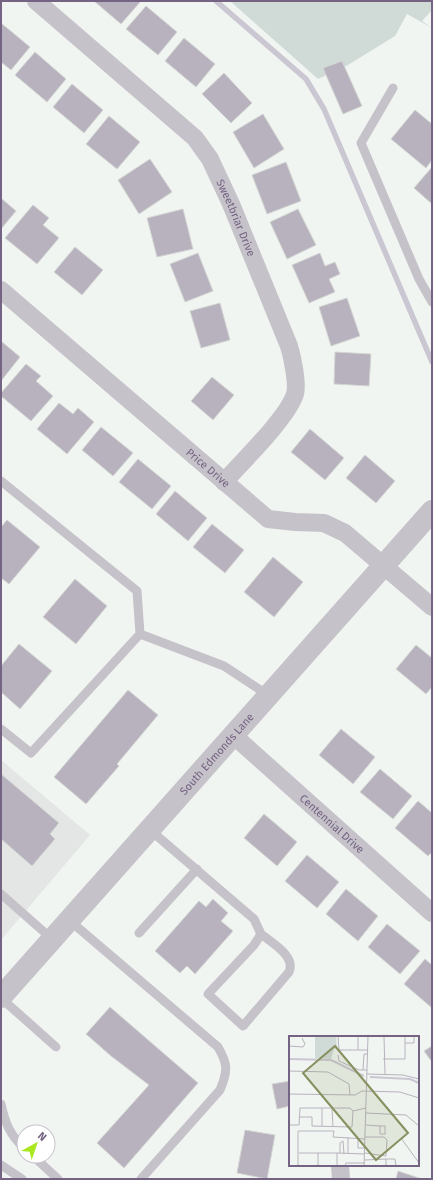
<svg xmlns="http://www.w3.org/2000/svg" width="433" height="1180" font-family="'Fira Sans',sans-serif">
  <rect width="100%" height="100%" fill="#f1f5f1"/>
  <!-- built -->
  <path fill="#e4e6e5" d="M1,760L90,835L1,940Z"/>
  <!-- green -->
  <path fill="#d0dad7" d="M230,1H432V10L422,21L432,28L407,14L395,36L348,65L318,79Z"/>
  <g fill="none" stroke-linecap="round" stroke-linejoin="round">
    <!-- stream -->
    <path stroke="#cac6d2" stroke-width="5.5" d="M216,1L306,79L324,109L432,362"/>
  </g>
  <!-- building -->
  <path fill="#b7b2bd" stroke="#d4d6d4" d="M94,1H141L121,24Z
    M146,6L177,32L158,55L126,29Z
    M1,23L30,47L11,70L1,62Z
    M184,38L215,64L196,87L165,61Z
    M35,52L66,79L47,102L15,75Z
    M342,61L362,106L343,114L323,68Z
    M224,73L252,103L231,123L202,94Z
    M72,84L103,110L84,133L53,107Z
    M415,110L432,124V160L426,168L391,139Z
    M263,114L284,149L254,168L233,132Z
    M109,116L140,142L117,169L86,144Z
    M150,159L172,192L139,214L118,180Z
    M286,162L301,201L267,214L252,175Z
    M432,167V204L414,188Z
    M1,198L16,211L1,229Z
    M33,205L49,218L43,225L59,238L37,264L5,238Z
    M183,209L193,249L157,257L147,218Z
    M298,209L316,245L287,259L270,222Z
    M75,247L103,270L82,295L54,272Z
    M198,253L213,291L185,302L170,264Z
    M320,253L325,266L335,262L340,274L329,279L335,292L309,303L292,265Z
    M347,298L360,336L331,346L319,307Z
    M220,303L230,340L201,348L190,311Z
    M1,341L20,357L1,381Z
    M335,352L371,354L369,386L334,384Z
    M26,364L41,376L36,381L53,396L31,421L1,396V393Z
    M212,377L234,395L213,420L191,401Z
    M59,403L73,414L78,408L94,422L67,454L37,429Z
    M101,427L133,453L113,476L82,450Z
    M310,429L344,458L325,480L291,452Z
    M365,455L395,481L376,503L346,478Z
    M138,459L171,486L152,509L119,482Z
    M175,491L207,518L188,541L156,514Z
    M7,520L40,547L9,584L1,578V527Z
    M212,524L244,550L225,573L193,547Z
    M273,557L303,582L274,617L244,592Z
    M75,579L107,606L76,644L43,617Z
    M19,644L52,671L20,709L1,692V666Z
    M416,645L432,658V687L426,694L396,669Z
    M128,690L158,715L117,764L119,766L86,804L54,777Z
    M341,729L375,757L353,784L319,755Z
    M380,769L412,796L393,819L360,792Z
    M1,774L59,823L50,834L55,839L32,866L1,839Z
    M418,801L432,813V852L428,856L395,828Z
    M264,814L297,842L277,866L244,838Z
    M307,855L339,882L317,908L285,881Z
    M346,889L378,916L358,941L326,914Z
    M213,899L228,913L221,921L233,931L195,974L187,966L180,973L155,951L199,901L206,907Z
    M387,924L420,951L400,974L368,947Z
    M425,959L432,965V1008L404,984Z
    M110,1007L198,1083L124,1168L97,1143L149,1085L111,1056L86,1034Z
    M432,1046V1062L424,1051Z
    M290,1081V1106L277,1109L272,1084Z
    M245,1130L275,1135L267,1179L237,1173Z
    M398,1171L422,1179H396Z"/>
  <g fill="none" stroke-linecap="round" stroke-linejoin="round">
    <!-- service -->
    <path stroke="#c6c2c9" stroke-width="9" d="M393,88L361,143L419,279L432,302
      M1,481L137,591L140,634L31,753L1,729
      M140,634L224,666L268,695
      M149,829L254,919L261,934L254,945L208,994L243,1026L289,972C296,956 272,943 261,934
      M1,894L52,939
      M69,920L218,1047C228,1064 228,1071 220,1090L141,1179
      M139,933L197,869
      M1,998L56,1047
      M1,1104C5,1123 10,1135 24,1148
      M33,1156L58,1179
      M1,1165L22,1179"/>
    <!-- minor -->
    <g stroke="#c6c2c9" stroke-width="18">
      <path id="s1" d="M36,1L195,138L210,159L231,204L289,346C292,356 298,384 295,394C288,417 242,462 224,482"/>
      <path id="s2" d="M1,290L268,519L295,522L324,523L345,533L432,607"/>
      <path id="s3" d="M233,735L432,913"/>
      <path d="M340,1165L341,1179"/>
    </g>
    <!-- tertiary -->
    <path stroke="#c6c2c9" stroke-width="22" id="s4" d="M1,997L432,511"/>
  </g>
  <g text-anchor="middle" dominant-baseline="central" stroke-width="4" stroke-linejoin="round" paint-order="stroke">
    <!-- street labels -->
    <g font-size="11" fill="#746383" stroke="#fff">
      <text stroke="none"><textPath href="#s1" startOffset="300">Sweetbriar Drive</textPath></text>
      <text stroke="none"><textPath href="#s2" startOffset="273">Price Drive</textPath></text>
      <text stroke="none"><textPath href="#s4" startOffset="325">South Edmonds Lane</textPath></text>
      <text stroke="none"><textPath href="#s3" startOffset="133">Centennial Drive</textPath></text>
    </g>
  </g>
  <!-- overview -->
  <g transform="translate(289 1036)">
    <rect width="130" height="130" fill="#f1f5f1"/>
    <path d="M26,0H47L48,12L45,13L42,23L26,22Z" fill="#d0dad7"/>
    <path fill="none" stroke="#cac6d2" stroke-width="2" d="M0,23L42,24L75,40M81,41L121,43L130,47"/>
    <path fill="none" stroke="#b8b2be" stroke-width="1" d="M49,0L50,14H79M95,0L96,39M116,7H125V0M0,10L14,11L16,8L13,2M69,14V0M49,19L50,25L70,34H74M94,23H116V0M78,34H74L75,18H79M0,35L39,36L60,48L61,59M78,38L114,39L130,43M0,58L66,59L73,55L111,56L130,62M33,72V90M43,72L44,91M64,75L77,72M77,77L117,79L130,90M11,81H23V90L63,91L64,75M0,89H10L11,72H61L64,75M77,89L91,90V98H96V90H91M112,102L130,127M69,103V112H76M10,117H48M29,117V130M51,117V107L54,105L55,118M76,117L97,120L98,104L95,101H76M59,118V101M97,123H106L107,130M76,124L97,123V130M9,130V95H45L44,101L76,103M48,130V117L76,118M56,130L57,127H76M75,130L79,0"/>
    <path fill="#879160" fill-opacity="0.15" stroke="#879160" stroke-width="2" d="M46,10L119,97L87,124L14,37Z"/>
    <rect width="130" height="130" fill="none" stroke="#746383" stroke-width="2"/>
  </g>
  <!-- border -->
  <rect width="433" height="1180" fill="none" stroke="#746383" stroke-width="4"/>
  <!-- north arrow -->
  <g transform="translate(36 1144) rotate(40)"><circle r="19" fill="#ffffff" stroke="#c7c1cd"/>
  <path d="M0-3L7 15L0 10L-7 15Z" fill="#a9e71f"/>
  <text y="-6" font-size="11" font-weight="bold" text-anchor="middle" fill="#746383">N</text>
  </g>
</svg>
